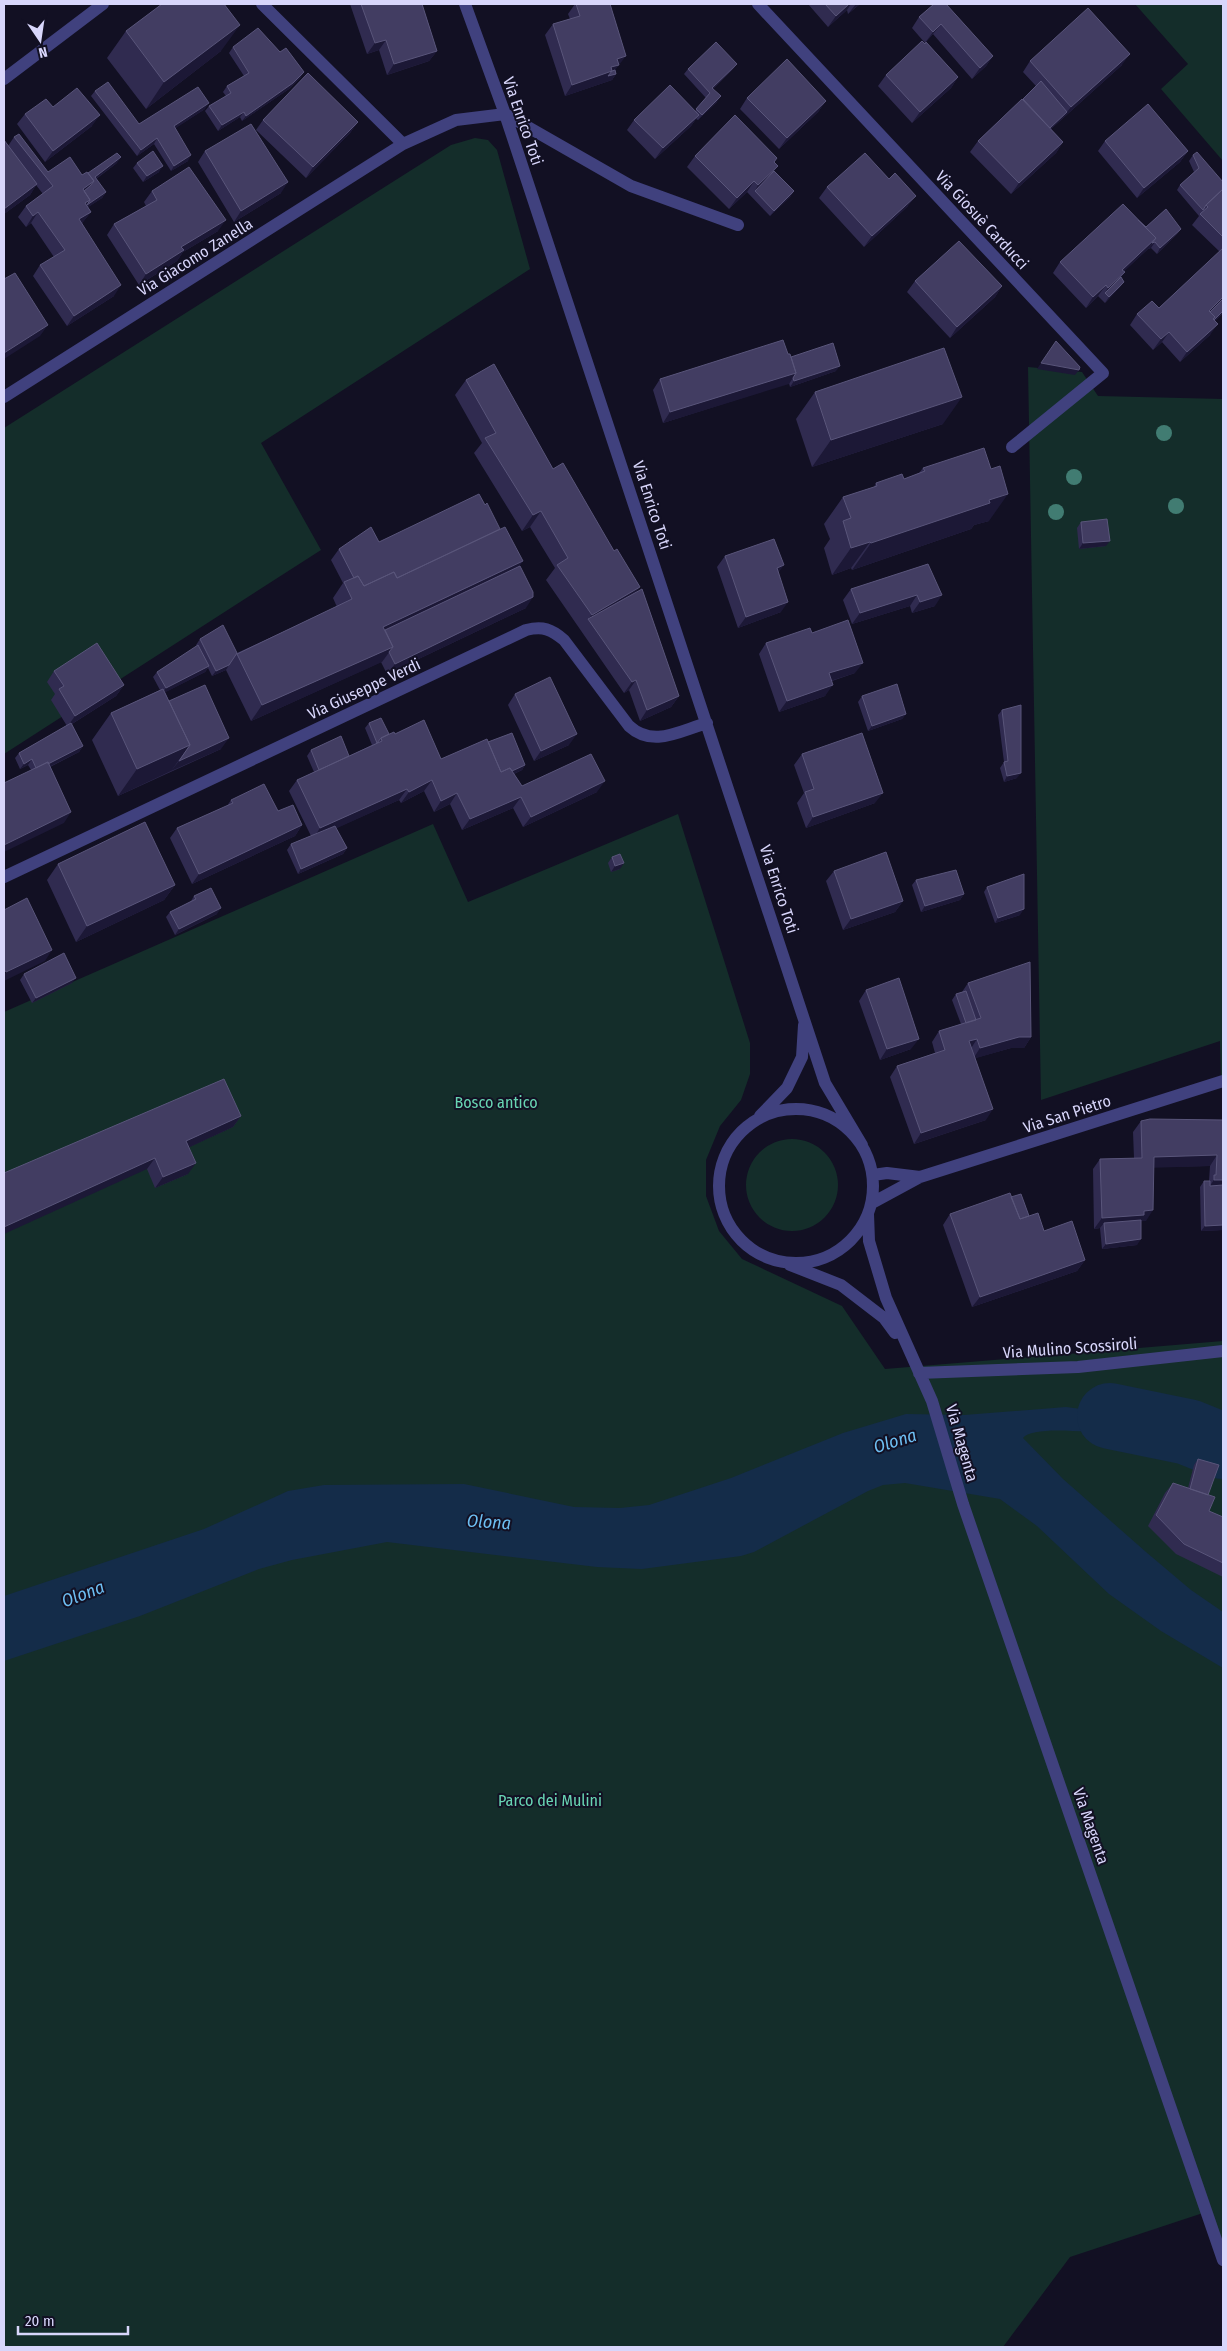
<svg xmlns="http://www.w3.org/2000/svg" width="1227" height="2351" font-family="'Fira Sans Condensed',sans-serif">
  <rect width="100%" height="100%" fill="#121023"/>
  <!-- green -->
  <path fill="#142d2a" d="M1135,4H1223V161L1161,89L1188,64Z
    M475,138L488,140L497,150L530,269L261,443L321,550L4,754V428L451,145Z
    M1028,367L1082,372L1098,396L1223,399V1081H1221L1220,1041L1041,1100Z
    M678,814L750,1043V1074L741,1100L720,1126L706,1160V1196L719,1231L742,1259L842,1306L885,1369L1223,1341V2260L1206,2212L1070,2257L1003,2347H4V1012L433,824L468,902Z
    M746 1185a46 46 0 1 1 92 0a46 46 0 1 1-92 0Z"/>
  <!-- water -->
  <path fill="#142c49" d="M1066,1407L1165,1420L1223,1448V1471C1204,1462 1184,1448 1164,1443C1142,1438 1036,1421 1023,1438L1063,1479L1146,1552L1191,1590L1223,1612V1668L1161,1631L1109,1594L1037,1526L1000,1499L905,1483L883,1485L868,1491L754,1552L741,1556L642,1569L597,1567L387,1542L292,1560L259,1569L140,1616L4,1661V1596L204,1529L288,1491L324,1485L464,1484L574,1507L620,1508L649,1505L731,1478L843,1433L906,1414L964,1415Z"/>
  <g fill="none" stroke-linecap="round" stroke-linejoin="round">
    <!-- river -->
    <path stroke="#142c49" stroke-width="66" d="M1110,1416L1188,1432L1223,1446"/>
    <!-- minor -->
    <path stroke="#40417e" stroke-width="12" d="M262,4L403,144L456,120L505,114L631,186L738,225
      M465,4L505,114L825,1083L862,1145
      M758,4L1103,373L1012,447
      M4,79L103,4
      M4,397L403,144
      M4,877L526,630C543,626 551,629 564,640L629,726C653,748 679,731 707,723
      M719 1186a77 77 0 1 1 154 0a77 77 0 1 1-154 0Z
      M760,1116L787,1088L802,1057L804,1025
      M873,1175L887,1173L920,1177
      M872,1203L920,1177L1223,1081
      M868,1214L869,1241L886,1298L932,1401L963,1504L1223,2260
      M790,1265L841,1285L884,1318L895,1333
      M919,1373L1078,1367L1223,1351"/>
  </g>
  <!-- trees -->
  <g fill="#417c72">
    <circle cx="1164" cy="433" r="8"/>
    <circle cx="1074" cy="477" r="8"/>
    <circle cx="1176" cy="506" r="8"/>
    <circle cx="1056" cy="512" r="8"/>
  </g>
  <!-- wall -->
  <path fill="#302b50" d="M350,4H422L437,51L429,61L387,75L379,50L367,54Z
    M575,4L618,67H617L615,70L616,74L612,80L565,96L545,35L553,24L570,19L568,14Z
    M808,4H860L848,14L847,10L828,27Z
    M934,4L993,56L986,66L972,79L933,34L925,43L912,28L919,17Z
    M126,31L221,51L146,109L107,58Z
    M233,47L301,77L289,89L242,121L240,117L218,131L205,111L209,106L226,96L223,92L227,86L244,76L229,53Z
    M1030,61L1122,65L1051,129L1063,142L1056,153L1011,194L970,152L978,141L1023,99L1036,86L1023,72Z
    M737,64L733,69L713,89L717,102L698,120L696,119L691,126L655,159L627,130L634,120L695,111L706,98L684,74L688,69Z
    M886,75L958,77L951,88L912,123L878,86Z
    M95,91L139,124L205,109L175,128L188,161L171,171L154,144L137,156L91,96Z
    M747,98L826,101L818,112L779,149L740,109Z
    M53,107L92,126L45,162L17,124L25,114Z
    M263,120L358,122L350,133L306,178L256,130Z
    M14,137L48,172L82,175L117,163L96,179L106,192L102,198L88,207L91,212L82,223L114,296L67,326L33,276L40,265L54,257L31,223L26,227L18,217L26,206L43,194L36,185L30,195L4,214V140L8,146Z
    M1105,141L1188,151L1180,162L1137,198L1098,151Z
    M205,151L281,193L234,222L198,162Z
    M1193,155L1223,182V313L1215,321L1210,335L1180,362L1162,342L1153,350L1130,325L1137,314L1159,308L1220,252L1192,225L1199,216L1177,190L1180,185L1194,172L1189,161Z
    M695,156L777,158L774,162V171L794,191L790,197L770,216L747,192L729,209L687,167Z
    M137,163L159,172L143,182L133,168Z
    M827,187L908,206L864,247L819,198Z
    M152,191L218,231L183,252L177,261L139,285L107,235L114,224L146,206L144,202Z
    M1138,220L1146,227L1181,229L1177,234L1157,254L1151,248L1148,249L1124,271L1121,277L1124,282L1120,287L1105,303L1098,296L1086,308L1053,273L1060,262Z
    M915,281L1002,286L995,297L950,338L907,292Z
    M788,354L791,357L836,371L790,387L789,383L663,423L653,390L660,379Z
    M466,380L553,469L636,593L679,696L671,707L640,721L629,690L624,693L546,580L555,568L530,527L522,531L474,453L482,443L455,395Z
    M815,392L943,424L812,467L796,419Z
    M923,468L989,521L974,525L971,529L852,570L851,568L832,575L824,548L830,539L824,524L843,497L874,487L876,483L904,479L919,473Z
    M1081,522L1106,546L1079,549L1077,528Z
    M379,542L520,566L526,608L387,674L381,662L251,721L226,670L212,676L208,668L205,672L165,692L169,701L221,749L118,796L92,740L111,713L160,690L153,677L157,672L197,646L196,645L200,639L237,653L337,607L333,598L343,583L331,560L339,549Z
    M725,556L779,573L781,612L738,628L717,567Z
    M928,564L935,606L912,613L910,606L852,624L843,600L851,589Z
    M812,633L855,673L832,681L825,696L779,712L759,654L766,643Z
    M54,671L124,685L116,696L72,724L83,746L79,752L50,767L64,823L28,765L20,769L15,758L19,753L67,726L51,700L55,694L47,682Z
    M515,694L569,745L534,761L508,705Z
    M862,696L906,714L902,719L868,731L858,702Z
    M1002,710L1017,778L1004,782L1000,768L1004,762L998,715Z
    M369,723L389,734H395L441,759L488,742L525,765L522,770L514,774L522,786L597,792L523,827L513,808L462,830L450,804L434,812L424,791L401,803L399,800L336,828L347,848L343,854L298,874L287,850L291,844L311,836L289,791L297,780L314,772L307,756L311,750L349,756L372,745L365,728Z
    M802,754L875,803L806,828L797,803L804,793L794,765Z
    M231,800L278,811L302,825L295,836L192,884L170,838L177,828L227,806Z
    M612,857L620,869L611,872L608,863Z
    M58,864L175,885L164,900L76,942L47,880Z
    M834,871L903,901L895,912L843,930L826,881Z
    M916,880L964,894L960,900L921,912L912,885Z
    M987,887L1020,915L995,923L984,892Z
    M194,896L217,914L175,935L166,917L170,912L191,901Z
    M24,974L72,983L32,1003L20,980Z
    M968,983L1031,1037L1024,1048H1011L975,1058L986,1120L914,1144L890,1077L897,1066L935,1053L932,1042L939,1031L961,1024L952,1000L956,994L962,992Z
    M866,990L911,1049L880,1060L859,1001Z
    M241,1116L233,1127L189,1147L188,1174L155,1188L147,1169L4,1173Z
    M1223,1120V1230L1201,1231L1200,1187L1204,1181H1209L1210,1166L1154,1167L1146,1221H1141L1137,1245L1102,1249L1100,1228L1094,1229L1093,1169L1100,1159L1134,1158L1133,1132L1141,1121Z
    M1011,1197L1044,1231L1085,1260L1077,1271L972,1307L943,1225L950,1214Z
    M1198,1459L1208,1495L1209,1511L1223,1517V1577L1176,1554L1148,1526L1165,1493L1173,1483L1188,1488L1194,1465Z"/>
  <!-- shaded-wall -->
  <path fill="#1c1836" d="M849,4H851L847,10L828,27L836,16Z
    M856,4H860L848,14Z
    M941,24L933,34L925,43L933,32Z
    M240,25L221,51L146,109L164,82Z
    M386,40L379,50L367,54L375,43Z
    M437,51L429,61L387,75L394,64Z
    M1130,54L1122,65L1042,137L1046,132L1067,112L1071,107Z
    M626,56L611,75L616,74L612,80L565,96L572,85L617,59Z
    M993,56L986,66L972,79L980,68Z
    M737,64L733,69L710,92L712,88Z
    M304,72L301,77L289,89L242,121L246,116Z
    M958,77L951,88L912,123L920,112Z
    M721,96L717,102L698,120L702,115Z
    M826,101L818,112L779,149L787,138Z
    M209,103L205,109L170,132L174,126Z
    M244,112L240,117L218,131L222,125Z
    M100,115L92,126L45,162L53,151Z
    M699,115L691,126L655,159L663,148Z
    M358,122L350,133L306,178L313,167Z
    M157,138L154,144L137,156L141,150Z
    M1063,142L1056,153L1011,194L1019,183Z
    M1188,151L1180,162L1137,198L1144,188Z
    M191,155L188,161L171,171L174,166Z
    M121,157L117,163L91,182L95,177Z
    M163,166L159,172L143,182L147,176Z
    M778,166L770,177L755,191L758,185Z
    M94,181L86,192L79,194L83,189Z
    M754,181L747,192L729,209L737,198Z
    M288,182L281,193L234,222L241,211Z
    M37,184L30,195L4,214V209Z
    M794,191L790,197L770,216L774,211Z
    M106,192L102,198L78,214L85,203Z
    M916,196L908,206L864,247L872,236Z
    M38,212L31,223L26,227L33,216Z
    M91,212L83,222L72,230L79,219Z
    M226,220L218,231L183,252L177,261L139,285L146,274L181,247Z
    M1181,229L1177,234L1157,254L1160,248Z
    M1156,238L1148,249L1115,280L1122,270Z
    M1155,242L1151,248L1148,249L1152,244Z
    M1125,272L1117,283L1105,293L1108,288Z
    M1124,282L1120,287L1105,303L1109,297Z
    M121,285L114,296L67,326L74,316Z
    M1106,285L1098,296L1086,308L1093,297Z
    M1002,286L995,297L950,338L957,327Z
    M1223,297V301L1205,316L1209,311Z
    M1223,311V313L1208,327L1213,319Z
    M1218,324L1210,335L1180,362L1187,352Z
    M48,325L40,336L4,359V353Z
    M1169,332L1162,342L1153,350L1161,339Z
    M1041,363L1079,370L1075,375L1037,369Z
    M840,366L836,371L790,387L794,381Z
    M796,373L789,384L663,423L670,412Z
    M962,397L943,424L812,467L831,440Z
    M1008,494L989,521L974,525L971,529L852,570L871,543L989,500Z
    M541,511L530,527L522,531L533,515Z
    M1110,541L1106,546L1079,549L1083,543Z
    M870,542L851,568L832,575L851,548Z
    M523,561L512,577L383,638V627Z
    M784,565L776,576L777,568Z
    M640,587L629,603L588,619L592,615Z
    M917,595L910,606L852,624L860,613Z
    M942,595L935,606L912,613L920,602Z
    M533,597L526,608L387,674L395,664Z
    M788,602L781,612L738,628L746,617Z
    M393,647L382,662L251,721L262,705Z
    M863,663L855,673L821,684L829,673Z
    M229,665L226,670L212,676L216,671Z
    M209,666L205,672L162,694L166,688Z
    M636,680L629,690L624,693L632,682Z
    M124,685L116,696L67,727L75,716Z
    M833,685L825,696L779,712L787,701Z
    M679,696L671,707L640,721L647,710Z
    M906,714L902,719L868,731L872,726Z
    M577,734L569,745L534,761L541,751Z
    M229,738L221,749L171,771L179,761Z
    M190,745L171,771L118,796L137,769Z
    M83,746L79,752L33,775L37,769Z
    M32,759L28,765L20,769L24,764Z
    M525,765L522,770L494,783L497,778Z
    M1021,773L1017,778L1004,782L1007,776Z
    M432,780L424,791L401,803L409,792Z
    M605,781L597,792L523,827L531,817Z
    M407,789L399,800L313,839L320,828Z
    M457,793L450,804L434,812L441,801Z
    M883,793L875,803L806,828L813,817Z
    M521,797L513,808L462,830L470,819Z
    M71,812L64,823L4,852V845Z
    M302,825L295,836L192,884L199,874Z
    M347,848L343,854L298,874L301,869Z
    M624,863L620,869L611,872L615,866Z
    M175,885L164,900L76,942L87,926Z
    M964,894L960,900L921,912L925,906Z
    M903,901L895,912L843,930L851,919Z
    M221,908L217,914L175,935L179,929Z
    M1024,909L1020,915L995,923L998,918Z
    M52,950L45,961L4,981V975L6,972Z
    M76,978L72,983L32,1003L36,998Z
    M1019,1037H1031L1024,1048H1011L973,1059L980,1048Z
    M919,1039L911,1049L880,1060L887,1049Z
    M977,1039L970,1050L969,1041Z
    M993,1109L986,1120L914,1144L921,1133Z
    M241,1116L233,1127L179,1152L186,1141Z
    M1217,1155L1210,1166L1147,1168L1154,1157Z
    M155,1158L147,1169L4,1234V1227Z
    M196,1163L188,1174L155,1188L163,1177Z
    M1214,1180H1223V1190L1206,1191Z
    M1153,1210L1146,1221L1104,1223L1100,1228L1094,1229L1102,1218Z
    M1223,1225V1230L1201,1231L1205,1226Z
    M1141,1239L1137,1245L1102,1249L1106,1244Z
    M1085,1260L1077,1271L972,1307L980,1297Z"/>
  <!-- building -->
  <path fill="#423d62" stroke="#59557a" d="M162,4H224L240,25L164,82L126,31Z
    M361,4H422L437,51L394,64L386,40L375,43Z
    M576,4H610L626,56L617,59L619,65L611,67L612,71L572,85L553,24L580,16Z
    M825,4H849L836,16Z
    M934,4H946L993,56L980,68L941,24L933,32L919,17Z
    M1088,8L1130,54L1071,107L1030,61Z
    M258,28L280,52L286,48L304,72L293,83L246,116L244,112L222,125L209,106L231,93L227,86L249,73L233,47Z
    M922,41L925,44L926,42L958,77L920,112L886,75Z
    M716,42L737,64L712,88L721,96L702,115L696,109L710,93L688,69Z
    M787,59L826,101L787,138L747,98Z
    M615,70L616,74L608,76L612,71Z
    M308,73L358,122L313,167L263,120Z
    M1041,81L1067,112L1050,128L1023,99Z
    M108,82L139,124L198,87L209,103L174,126L191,155L174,166L157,138L141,150L95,91Z
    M670,85L699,115L663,148L634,120Z
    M77,88L100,115L53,151L25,114L46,99L53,107Z
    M1022,99L1063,142L1019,183L978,141Z
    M1148,104L1188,151L1144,188L1105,141Z
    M735,115L777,158L774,162L778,166L758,185L754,181L737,198L695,156Z
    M251,124L288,182L241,211L205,151Z
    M19,134L48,172L70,157L82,175L87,172L94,181L83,189L90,200L85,203L91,212L79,219L121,285L74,316L40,265L65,250L38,212L33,216L26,206L53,186L14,137Z
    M4,140L37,184L4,209Z
    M153,151L163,166L147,176L137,163Z
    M1197,152L1223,182V189L1206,205L1203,210L1180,185L1199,168L1193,155Z
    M117,153L121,157L95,177L106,192L87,205L90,200L84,191L90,186L94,181L88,173Z
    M865,153L889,179L895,173L916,196L872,236L827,187Z
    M189,167L226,220L181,247L184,250L146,274L114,224L157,200L152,191Z
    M774,171L794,191L774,211L755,191Z
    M1223,189V237L1200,214L1208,207L1206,205Z
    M1123,204L1156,238L1122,270L1125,272L1108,288L1106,285L1093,297L1060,262Z
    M1166,209L1181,229L1160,248L1155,242L1152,243L1156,238L1138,220L1146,227Z
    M959,241L1002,286L957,327L915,281Z
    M1223,248V297L1209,311L1215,317L1213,319L1218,324L1187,352L1169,332L1161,339L1137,314L1152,301L1159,308Z
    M15,273L48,325L4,353V279Z
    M1121,277L1124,282L1109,297L1105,293Z
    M1223,299V311L1214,320L1213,319L1215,317L1210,312Z
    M783,340L788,354H790L796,373L670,412L660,379Z
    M1056,341L1080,367L1079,370L1041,363Z
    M833,343L840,366L794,381L793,378L796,373L791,357Z
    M944,348L962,397L831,440L815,392Z
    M494,364L553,469L563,463L614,551L617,549L640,587L592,615L557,565L568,558L541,511L533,515L485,438L496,433L466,380Z
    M984,448L991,469L1000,466L1008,494L989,500L990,503L871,543L870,542L851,548L843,521L851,518L843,497L877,486L876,483L902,474L904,479L925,471L923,468Z
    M479,494L485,505L487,503L500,529L397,578L394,572L364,586L358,576L354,578L339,549L371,527L379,542Z
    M1107,519L1110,541L1083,543L1081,522Z
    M505,527L523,561L383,627L393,647L262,705L237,654L352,599L344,582L358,576L364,586L394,572L397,578Z
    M774,539L784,565L777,568L788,602L746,617L725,556Z
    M928,564L942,595L920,602L917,595L860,613L851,589Z
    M520,566L533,592V597L395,664L389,652L393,647L385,630Z
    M642,589L679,696L647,710L636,680L632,682L588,619Z
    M848,620L863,663L829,673L833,685L787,701L766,643L810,628L812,633Z
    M223,625L237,653L229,665L216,671L200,639Z
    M97,643L124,685L75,716L59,689L64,686L54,671Z
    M198,645L209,666L166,688L157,672Z
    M550,677L577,734L541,751L515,694Z
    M897,684L906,714L872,726L862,696Z
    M205,685L229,738L179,761L190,745L169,701Z
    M163,689L190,745L137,769L111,713Z
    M1021,705V773L1007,776L1004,762L1008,761L1002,710Z
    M381,718L389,734L381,738L377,743L369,723Z
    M424,720L441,759L487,739L501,772L510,768L522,786L591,754L605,781L531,817L521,797L470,819L457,793L441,801L432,780L409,792L407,789L320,828L297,780L382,741L381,738L394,732L395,734Z
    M71,723L83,746L48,764V762L36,768L32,759L24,764L19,753Z
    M512,733L525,765L512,771L510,768L501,772L488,742Z
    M862,733L883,793L813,817L805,792L814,789L802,754Z
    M341,736L349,756L319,770L311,750Z
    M48,762L71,812L4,845V783Z
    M264,784L278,811L293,805L302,825L199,874L177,828L233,803L231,800Z
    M145,822L175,885L87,926L58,864Z
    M335,826L347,848L301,869L291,844Z
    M886,852L903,901L851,919L834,871Z
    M620,854L624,863L615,866L612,857Z
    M956,870L964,894L925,906L916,880Z
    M1024,874V909L998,918L987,887Z
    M211,888L221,908L179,929L170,912L196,899L194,896Z
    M27,898L52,950L6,972L4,969V910Z
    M64,953L76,978L36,998L24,974Z
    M1030,962L1031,1037H1019L980,1048L977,1039L969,1041L993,1109L921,1133L897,1066L945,1050L939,1031L981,1018L968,983Z
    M899,978L919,1039L887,1049L866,990Z
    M966,991L976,1020L966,1023L956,994Z
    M224,1079L241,1116L186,1141L196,1163L163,1177L155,1158L4,1227V1173Z
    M1150,1119L1223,1120V1180H1214V1175H1216L1217,1155L1154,1157L1153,1210L1144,1211V1215L1102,1218L1100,1159L1142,1158L1141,1121Z
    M1204,1181H1210V1186L1223,1185V1225L1205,1226Z
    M1010,1193L1020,1219L1038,1213L1044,1231L1072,1221L1085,1260L980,1297L950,1214Z
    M1021,1194L1029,1216L1020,1219L1011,1197Z
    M1141,1220V1239L1106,1244L1104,1223Z
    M1198,1459L1219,1465L1208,1495L1190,1489Z
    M1173,1483L1215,1497L1209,1511L1223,1517V1563L1184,1544L1156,1515Z"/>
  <g text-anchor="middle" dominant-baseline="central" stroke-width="4" stroke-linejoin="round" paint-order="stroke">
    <!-- street labels -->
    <g font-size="16" fill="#d8d6fb" stroke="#121023">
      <text transform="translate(523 121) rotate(71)">Via Enrico Toti</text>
      <text transform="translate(982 220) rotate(47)">Via Giosuè Carducci</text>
      <text transform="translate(195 257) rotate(-32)">Via Giacomo Zanella</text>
      <text transform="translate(652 505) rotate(72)">Via Enrico Toti</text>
      <text transform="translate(364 689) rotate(-25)">Via Giuseppe Verdi</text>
      <text transform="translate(779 889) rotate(72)">Via Enrico Toti</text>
      <text transform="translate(1067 1114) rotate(-18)">Via San Pietro</text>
      <text transform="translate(1070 1348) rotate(-4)">Via Mulino Scossiroli</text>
      <text transform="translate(962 1443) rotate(74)">Via Magenta</text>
      <text transform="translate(1091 1826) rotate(71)">Via Magenta</text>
    </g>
    <!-- park labels -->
    <g font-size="16" fill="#68d5b3" stroke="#121023">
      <text x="496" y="1102">Bosco antico</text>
      <text x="550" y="1800">Parco dei Mulini</text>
    </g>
    <!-- water labels -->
    <g font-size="18" font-style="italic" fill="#6dbef2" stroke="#121023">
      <text transform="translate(895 1441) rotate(-17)">Olona</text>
      <text transform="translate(489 1522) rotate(4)">Olona</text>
      <text transform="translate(83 1594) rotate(-21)">Olona</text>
    </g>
  </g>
  <!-- border -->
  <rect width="1227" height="2351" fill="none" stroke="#d8d6fb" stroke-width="10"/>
  <!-- north arrow -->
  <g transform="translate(40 40) rotate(167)" stroke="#121023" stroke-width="4" paint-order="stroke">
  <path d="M0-4L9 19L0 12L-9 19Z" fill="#d8d6fb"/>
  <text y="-8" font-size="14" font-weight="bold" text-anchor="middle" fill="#d8d6fb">N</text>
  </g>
  <!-- scale -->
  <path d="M18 2326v8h110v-8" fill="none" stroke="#d8d6fb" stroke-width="2.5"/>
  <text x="25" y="2326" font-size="15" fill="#d8d6fb" stroke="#121023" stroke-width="4" paint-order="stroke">20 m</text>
</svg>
